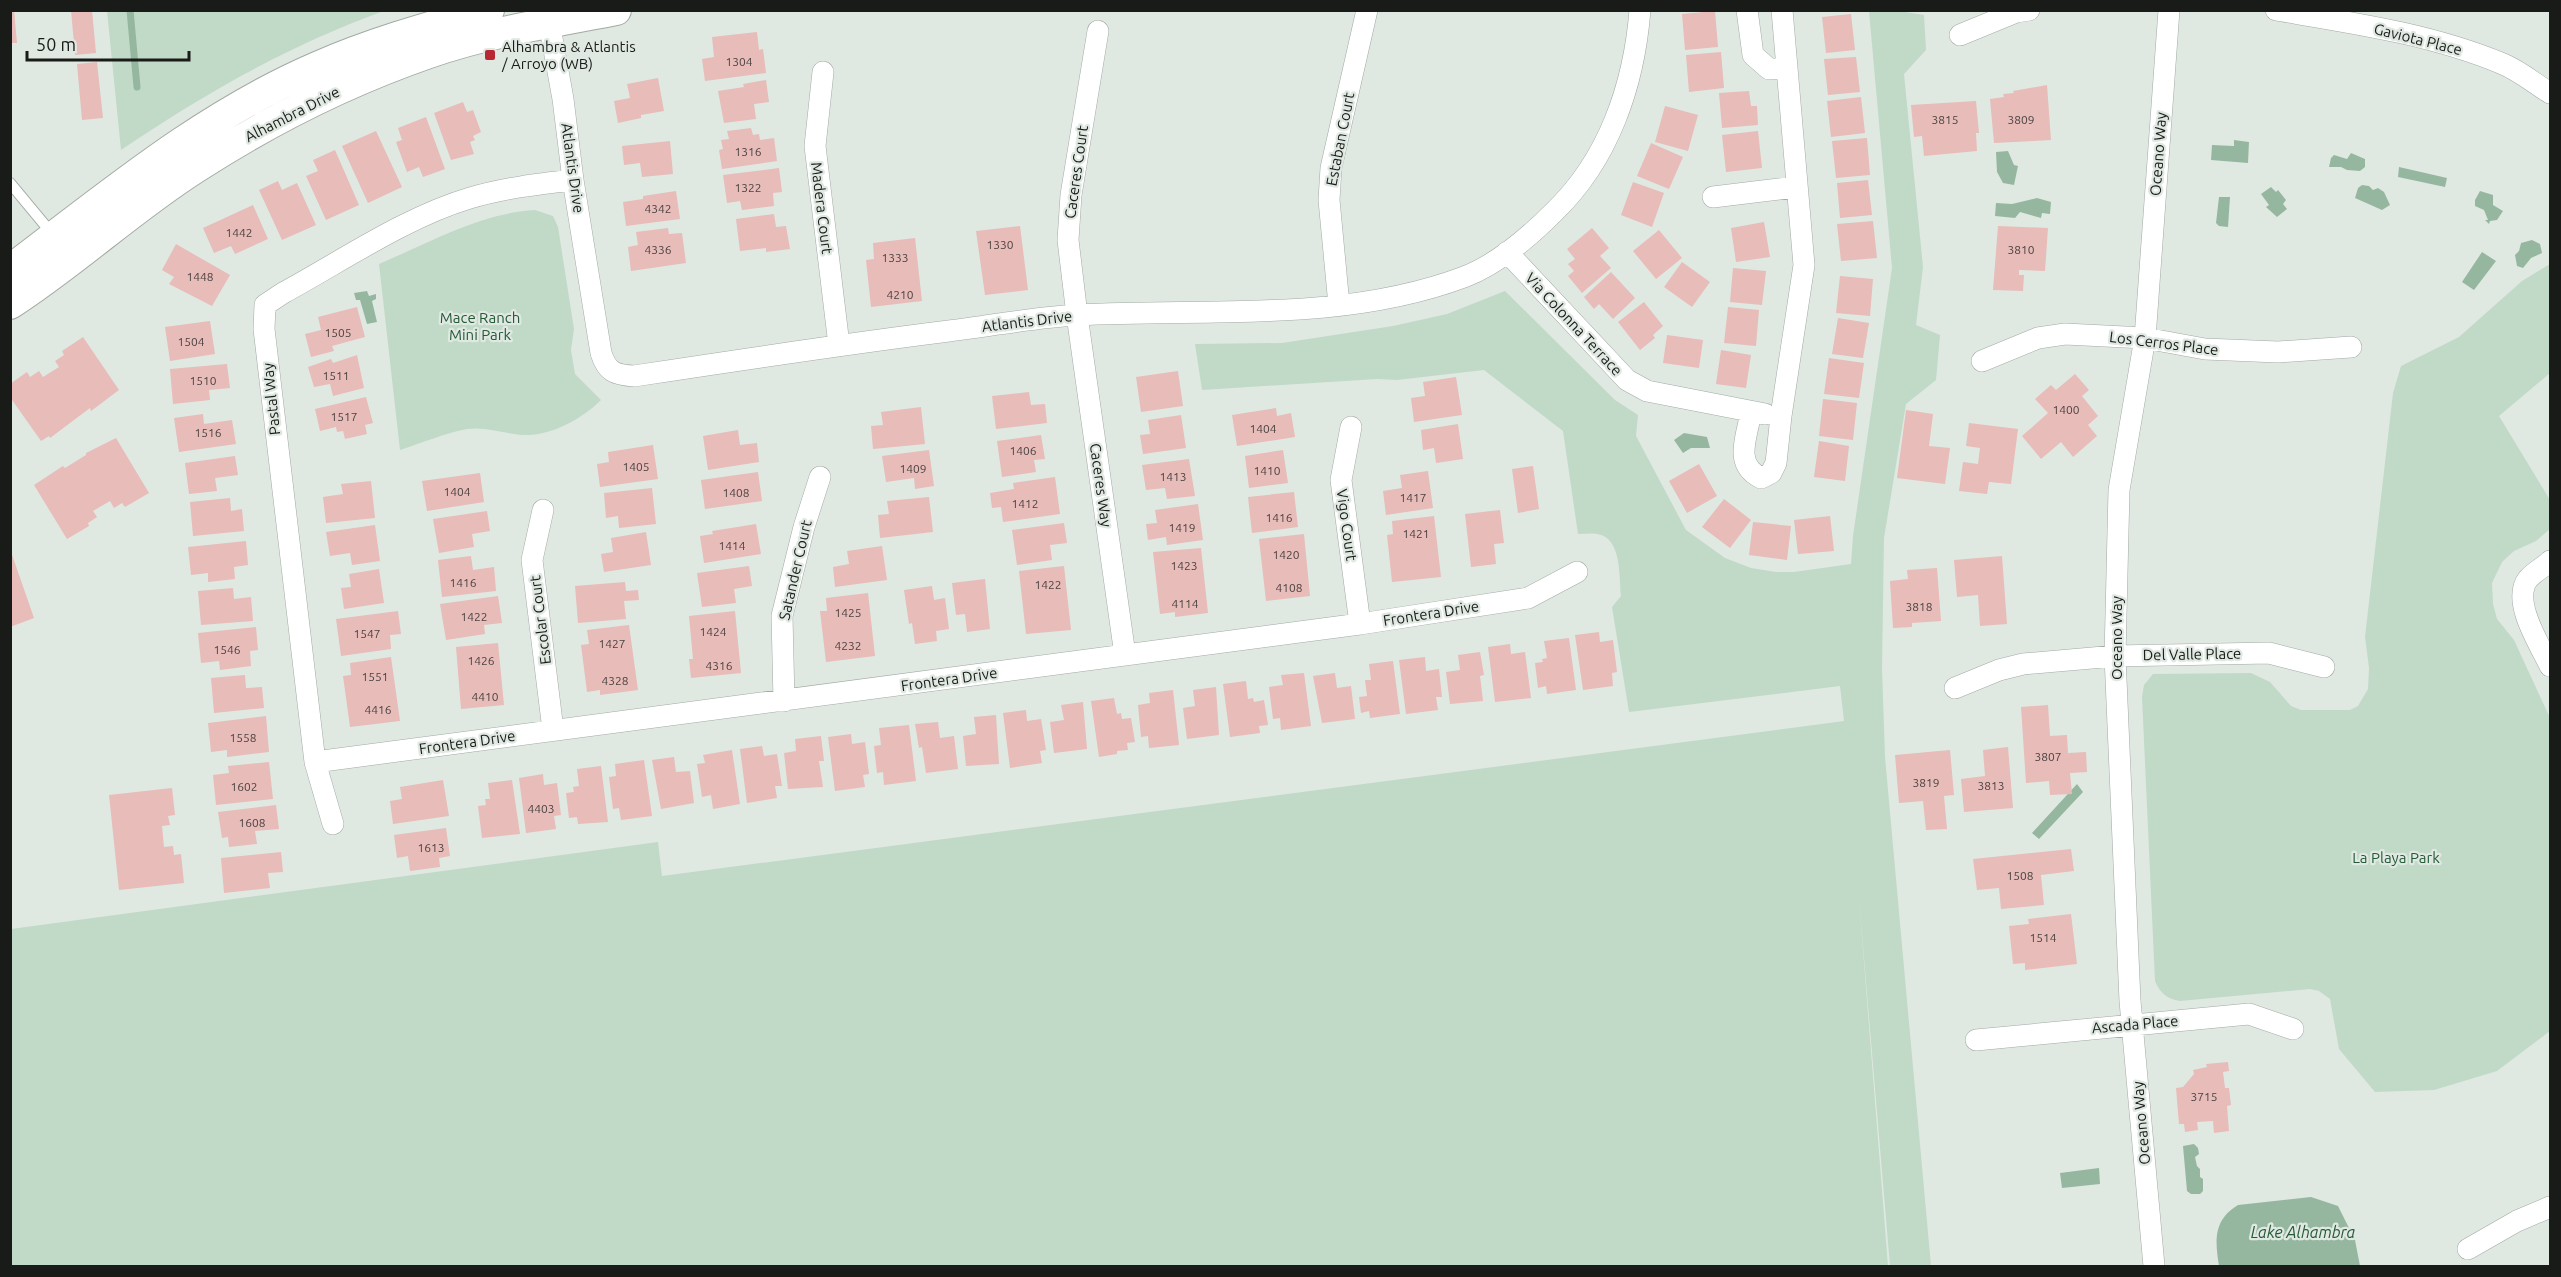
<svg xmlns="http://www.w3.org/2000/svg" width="2561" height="1277" font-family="Ubuntu,sans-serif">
  <rect width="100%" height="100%" fill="#e0e8e2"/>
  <!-- green -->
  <path fill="#c0dac7" d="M107,11L108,10L384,11C289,45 204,94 121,150Z
    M1869,11H1899L1924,15L1926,50L1904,74L1923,267L1916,325L1940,335L1936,380L1906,404L1884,538L1882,668L1885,757L1931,1266H1890L1859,899L1888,1266H11V929L658,842L662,876L1844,721L1840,686L1629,712L1612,607L1621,596C1619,577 1622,537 1597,534C1591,533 1584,534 1578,534L1563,431L1484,370L1397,380L1377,379L1202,390L1195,344L1282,343L1393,326L1447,314L1505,291L1615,400L1638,415L1636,436L1686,530L1725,558L1751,568L1776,572H1794L1851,564L1853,536L1892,268Z
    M535,210L553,216L558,227L574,329L571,350L575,374L601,400C583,418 553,435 527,435C507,435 487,426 467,429C445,433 422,443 400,450L379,264C429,243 480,213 535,210Z
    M2550,264V373L2499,416L2550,500V529L2536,541L2514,551L2502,562L2492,583L2493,604L2497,619L2514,640L2550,718V1031L2497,1071L2434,1090L2375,1092L2339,1049L2330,999L2319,991L2310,989L2180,1001C2167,999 2160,993 2155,981L2142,697L2144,685L2153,674L2251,673L2270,682L2291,706L2301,710H2350L2358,706L2368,689L2369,668L2365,637L2393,393L2401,366L2459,337L2522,281Z"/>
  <!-- water -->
  <path fill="#96b79f" d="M2234,140L2249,142L2248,163L2211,160L2212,145L2234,146Z
    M2008,151L2014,165L2018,166L2014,185L2003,183L1997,172L1996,152Z
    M2351,153L2365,159V167L2360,171L2347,170L2341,167H2329L2331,158L2334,155L2347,159Z
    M2399,167L2447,178L2445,187L2398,177Z
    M2362,185L2369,186L2373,190L2378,188L2384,192L2390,205L2382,210L2355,198L2358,188Z
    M2271,187L2276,192L2278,190L2286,200L2283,204L2287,209L2277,217L2266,207L2269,205L2261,194Z
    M2480,191L2493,195V205L2503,211L2497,220L2490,221L2489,224L2485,220H2488L2484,210L2475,206V200Z
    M2219,197H2230L2228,227L2219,226L2216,223Z
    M2037,198L2051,202L2050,214L2042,213L2041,218L2020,212L2015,218L1995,216L1996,203L2012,204Z
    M2532,240L2540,244L2542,253L2531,258L2523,268L2517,266L2515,255L2519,251L2521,243Z
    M2482,252L2496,261L2474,290L2462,282Z
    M367,291L369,296L376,294V299L372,301L377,322L367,324L360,300H356L354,293Z
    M1684,433L1707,437L1710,448H1691L1683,453L1674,440Z
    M2077,784L2083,792L2039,839L2032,833Z
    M2194,1144L2198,1148L2199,1154L2195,1157L2197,1166L2200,1169V1177L2203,1179V1191L2200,1194H2191L2187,1191L2183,1146Z
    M2099,1168L2100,1184L2062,1188L2060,1173Z
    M2311,1197L2338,1206L2355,1240L2360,1266H2219C2215,1241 2213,1220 2238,1205Z"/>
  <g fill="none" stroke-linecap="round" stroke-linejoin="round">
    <!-- stream -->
    <path stroke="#96b79f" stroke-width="7" d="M130,10L137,87"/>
  </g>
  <!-- building -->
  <path fill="#e7bcb9" d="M10,10H14L17,43H10Z
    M71,10H92L96,53L75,55Z
    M1715,11L1718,47L1685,50L1682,14Z
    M1851,14L1855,50L1826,53L1822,17Z
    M757,32L759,50L763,49L766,73L705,81L702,59L714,57L712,37Z
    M1721,52L1724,88L1689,92L1686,55Z
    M1856,57L1860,92L1828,95L1824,59Z
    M97,62L103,118L82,120L77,64Z
    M658,78L664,111L641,115V118L618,123L614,101L630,98L627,84Z
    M766,80L769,102L754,104L756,119L724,123L718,91L744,87L743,84Z
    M2047,85L2051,140L1994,143L1990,99L2004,97L2003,94L2014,93L2013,91Z
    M1749,91L1751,106H1757L1758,125L1722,128L1719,93Z
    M1861,97L1865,133L1831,137L1827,101Z
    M1976,101L1979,133H1976L1977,151L1924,156L1922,136L1914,137L1911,105Z
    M463,102L467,112L473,110L481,132L473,136L475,140L470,142L474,154L451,160L434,113Z
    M1665,106L1698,115L1688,151L1655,142Z
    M426,117L445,169L423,177L419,167L407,172L396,142L402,140L398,128Z
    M751,128L753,135L759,134L760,140L774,138L777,161L722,169L719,150L723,149L721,140L729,139L727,131Z
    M376,131L402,187L368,203L342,146Z
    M1758,131L1762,168L1726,172L1722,135Z
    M1867,138L1870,175L1836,178L1832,141Z
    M670,141L673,174L642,177L640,163L624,165L622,146Z
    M1651,143L1683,157L1669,189L1637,176Z
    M335,150L359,205L326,220L306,176L318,171L313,160Z
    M779,168L782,192L773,193L774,206L742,210L740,201L727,203L723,175Z
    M1868,180L1872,215L1840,218L1837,183Z
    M278,181L282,190L297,183L316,225L282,240L259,190Z
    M1633,182L1664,193L1652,227L1621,215Z
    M676,191L680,219L626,226L623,202L643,199V196Z
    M253,205L268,239L235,254L231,246L214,253L203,228Z
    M774,214L776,227L786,226L790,249L766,252V248L740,251L736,219Z
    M1873,221L1877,258L1841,261L1837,224Z
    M1764,222L1770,257L1736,262L1731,228Z
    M1020,226L1028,290L985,295L976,231Z
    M1998,226L2048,228L2045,271L2019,270V275H2024L2023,291L1993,290Z
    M668,228L669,234L682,233L686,263L631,271L628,247L638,245L636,232Z
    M1592,228L1609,248L1600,256L1611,268L1582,293L1568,276L1574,271L1568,264L1575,259L1567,249Z
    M1659,230L1682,258L1656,279L1633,251Z
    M915,238L922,301L871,307L866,260L874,259L873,243Z
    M176,244L230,275L212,306L169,284L174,277L162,270Z
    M1682,262L1710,282L1692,307L1664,287Z
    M1733,268L1766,271L1762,305L1730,302Z
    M1611,272L1635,298L1613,319L1599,304L1594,309L1584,297Z
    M1840,276L1873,279L1870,316L1836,313Z
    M1644,302L1663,326L1653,335L1655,338L1640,350L1618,322Z
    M357,307L365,337L332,346L334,351L311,357L305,334L321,330L318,317Z
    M1728,307L1759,310L1756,346L1724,343Z
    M1838,318L1869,323L1863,358L1832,354Z
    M210,321L215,354L170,361L165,327Z
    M1667,335L1703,340L1699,368L1663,363Z
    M83,337L119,390L91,411L90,408L50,438L49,436L41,441L10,397V384L27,372L30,377L39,371L43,377L59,367L55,361L64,355L62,351Z
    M1721,350L1751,355L1746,388L1716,384Z
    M357,355L364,388L333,396L330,384L314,387L308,367L331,359L333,363Z
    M1829,358L1864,363L1859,398L1824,394Z
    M227,364L230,388L209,390L210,400L173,404L170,369Z
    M1178,371L1183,406L1141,412L1136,377Z
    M2075,374L2089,390L2082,396L2098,416L2088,425L2097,436L2073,457L2061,442L2041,459L2022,436L2048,413L2035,399L2051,385L2056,390Z
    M1456,377L1462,415L1414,422L1411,398L1425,396L1423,382Z
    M1029,392L1031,405L1045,404L1047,423L996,429L992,396Z
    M366,397L373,423L365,425L367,434L345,439L343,431L337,432L336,427L320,431L315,409Z
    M1823,399L1857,403L1853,440L1819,436Z
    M921,407L925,444L873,449L871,426L883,425L881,412Z
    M1276,408L1277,416L1291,413L1295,437L1237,446L1232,415Z
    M1906,410L1933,414L1929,446L1950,448L1945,484L1897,478Z
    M203,414L204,424L232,420L236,444L179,452L174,418Z
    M1181,415L1186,448L1143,454L1140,435L1150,434L1148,420Z
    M1969,423L2018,429L2011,484L1989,482L1987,494L1959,491L1963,462L1978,464L1980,448L1966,446Z
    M1458,424L1463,459L1436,463L1434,448L1423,450L1421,430Z
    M738,430L740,445L757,443L759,462L708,470L703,436Z
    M1041,435L1045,459L1034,460L1036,472L1002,477L997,441Z
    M116,438L149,493L125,507L122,503L114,508L110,501L93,511L97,517L88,523L89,526L67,539L34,485L63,466L65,468L86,455V453Z
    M1819,441L1849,446L1845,481L1814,477Z
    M653,445L658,479L600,487L597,464L609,462L608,452Z
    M929,450L934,486L915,489L914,478L886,482L882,456Z
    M1283,450L1288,483L1249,488L1245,456Z
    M235,456L238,475L215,478L217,491L189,494L185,463Z
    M1189,459L1195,496L1167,499L1165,488L1146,490L1142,465Z
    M1699,464L1717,496L1687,513L1669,481Z
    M1533,466L1539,509L1518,513L1512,469Z
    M1428,471L1433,508L1386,515L1383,491L1402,488L1400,475Z
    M758,472L762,501L705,509L701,480Z
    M480,473L484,502L427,511L422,481Z
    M1055,477L1060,514L1003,522L1001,507L992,508L990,493L1014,489L1013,483Z
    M371,481L375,518L326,523L323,497L343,494L341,484Z
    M652,488L656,524L619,528L618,516L606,518L604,493Z
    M1294,492L1298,527L1252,533L1248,497Z
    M929,497L933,532L880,538L878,515L889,514L887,501Z
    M230,498L231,511L242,509L244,531L193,536L190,502Z
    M1724,499L1751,520L1730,548L1702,527Z
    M1198,504L1203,540L1167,545L1166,537L1148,540L1146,524L1157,523L1155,510Z
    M1500,510L1504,543L1494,544L1496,564L1471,567L1465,514Z
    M487,511L490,531L472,534L474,547L439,553L433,519Z
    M1434,516L1441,577L1392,582L1387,535L1393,534L1392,521Z
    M1830,516L1834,551L1798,554L1794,520Z
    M1753,522L1791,526L1787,560L1749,555Z
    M1064,523L1067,543L1050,545L1052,560L1017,565L1012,530Z
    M756,524L761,554L704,563L700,536L713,534L712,531Z
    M375,525L380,561L352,565L350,553L330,556L326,532Z
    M646,532L651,565L604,572L601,554L613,552L611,538Z
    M1304,534L1310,596L1266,601L1259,539Z
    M246,541L248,565L234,567L235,579L208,582V573L191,575L188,547Z
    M882,546L887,580L835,587L833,567L849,564L847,551Z
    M1201,548L1208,613L1175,617V612L1160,614L1153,552Z
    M10,549L34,618L10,627Z
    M471,556L473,570L494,567L496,591L442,597L438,560Z
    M2002,556L2007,624L1980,626L1978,595L1957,597L1954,560Z
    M749,566L752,586L734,589L736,603L702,607L697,573Z
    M1064,566L1071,630L1026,634L1019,571Z
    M1937,568L1941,621L1912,623V627L1893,628L1890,581L1908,579L1907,570Z
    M379,569L384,603L344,609L341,588L351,587L349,574Z
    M985,579L990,629L967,632L965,614L956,615L952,583Z
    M625,582L626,591L638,590L639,600L624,601L626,619L578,623L575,586Z
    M932,586L934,600L945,598L949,629L936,631L937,641L915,644L912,623L909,624L904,590Z
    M233,588L234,599L251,597L253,621L201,625L198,591Z
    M868,593L875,656L826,662L820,611H827L826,598Z
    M498,596L502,623L484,625L485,634L446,640L440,604Z
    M398,611L401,634L390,635L391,649L341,656L336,619Z
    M735,611L741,673L691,678L689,659H693L689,616Z
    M629,625L638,690L600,695V690L587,692L581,645L589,644L587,630Z
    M256,627L258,650L250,651L251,666L220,670L219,661L201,663L198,633Z
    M1599,632L1600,642L1613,640L1617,672L1612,673L1613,686L1583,690L1575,635Z
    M1569,638L1576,690L1547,694L1546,686L1538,688L1535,663L1543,662L1542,659L1547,658L1544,641Z
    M498,643L504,705L461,709L456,647Z
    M1510,644L1511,654L1525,652L1531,698L1495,702L1488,647Z
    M1480,652L1484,675L1480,676L1483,701L1450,704L1446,672L1460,670L1458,655Z
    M391,657L400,721L350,727L343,676L351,675L350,663Z
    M1425,657L1426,671L1439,669L1442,697H1436L1438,710L1406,714L1399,660Z
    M1393,661L1400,714L1370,718L1369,711L1361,713L1359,697L1367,696L1365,680H1371L1369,664Z
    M1304,673L1311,726L1281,730L1280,718L1273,719L1269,687L1283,685L1281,675Z
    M1335,673L1337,688L1351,686L1355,719L1322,723L1313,676Z
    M245,675L246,688L262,687L264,708L214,713L211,678Z
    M1246,681L1248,699L1253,698L1254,702L1264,700L1268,725L1259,726L1260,733L1230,737L1223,684Z
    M1216,687L1219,735L1187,739L1183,708L1195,706L1193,690Z
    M1173,690L1179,745L1149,748L1148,736L1141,737L1138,705L1150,703L1149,693Z
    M1114,698L1117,714L1121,713L1122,719L1131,718L1135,742L1127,743L1128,750L1117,751V754L1099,757L1091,701Z
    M1083,702L1087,749L1054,753L1050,722L1064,720L1061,705Z
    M2048,705L2050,736L2067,735L2068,753L2086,752L2087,772L2070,773L2072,794L2050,795L2049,781L2026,783L2021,707Z
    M1026,710L1027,721L1041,719L1046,750L1040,751L1042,763L1010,768L1003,713Z
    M996,715L999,764L966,766L963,736L976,734L974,717Z
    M266,716L269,752L227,757V750L211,752L208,723Z
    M938,722L940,738L954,736L958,769L926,773L922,747L919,748L915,724Z
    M909,725L916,781L884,785L883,772L877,773L874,746L881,745L879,728Z
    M851,734L852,744L865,742L869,774L863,775L865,787L835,791L828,737Z
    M821,736L824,761H819L823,787L788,789L784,753L796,751L795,739Z
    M762,746L764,756L777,754L782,786H775L777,798L747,803L740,749Z
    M2008,747L2013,808L1964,812L1961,779L1985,776L1983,750Z
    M732,750L740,804L713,809L711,795L702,797L697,764L705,763L703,755Z
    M1950,750L1954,795L1944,796L1947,829L1926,830L1923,801L1899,803L1895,755Z
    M674,757L676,772L690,771L694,803L661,809L652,760Z
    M644,760L652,816L621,820L619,808L613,809L609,777L616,776L615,764Z
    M269,762L273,799L216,805L213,775L229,773L228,766Z
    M601,766L608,822L578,824L577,817L569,818L566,793L574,792L573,787L579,786L577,769Z
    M543,774L544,785L557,783L561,815L554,816L556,829L526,833L519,778Z
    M443,780L449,816L393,824L390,801L402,799L400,787Z
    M512,780L520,834L482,838L478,806L486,805L485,799H490L488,783Z
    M172,788L175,815L168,816L170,825L162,826L164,847L173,846L174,855L181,854L184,883L119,890L109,795Z
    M276,805L279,829L255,831L257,844L229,847L228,837L222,838L218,812Z
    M446,828L450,856L439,858L440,867L410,871L408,856L397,858L394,835Z
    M2071,849L2074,871L2041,875L2044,905L2001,909L1999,888L1977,890L1973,859Z
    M281,852L283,872L268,873L270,888L224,893L221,858Z
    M2071,914L2077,964L2025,970V963L2013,964L2009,926L2029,924L2028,919Z
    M2228,1062L2229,1071L2223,1072L2225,1088H2229L2231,1105L2227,1106L2229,1131L2214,1133L2213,1121L2197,1122L2198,1130L2185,1132L2184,1124H2179L2176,1088L2183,1087L2194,1074L2193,1070L2207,1067L2206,1064Z"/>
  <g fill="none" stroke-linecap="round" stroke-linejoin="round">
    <!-- lane casing -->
    <g stroke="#a2aaa4" stroke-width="12">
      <path id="lane" d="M10,183L54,236"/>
    </g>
    <!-- street casing -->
    <g stroke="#a2aaa4" stroke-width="22">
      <path id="street" d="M1747,10L1753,55L1769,69L1787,68
        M2276,10C2353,23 2431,34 2503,64C2520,71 2535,84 2550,93
        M547,11L563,99L573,180L601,353C607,372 615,375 634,376C739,360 844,344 949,331C992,326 1035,317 1078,315C1206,308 1341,323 1464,277C1496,265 1530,236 1554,212C1609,159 1634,85 1640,10
        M1098,31L1071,195L1068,240L1077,315L1125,655
        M1960,35L2016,12L2029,10
        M823,72L815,146L839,345
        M1713,197L1796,187
        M1507,252L1627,380L1647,391L1765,414
        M1339,305L1329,200L1331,168L1367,10
        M1982,361L2038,338L2065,334L2145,338L2205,349L2278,352L2351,347
        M1751,412C1747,437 1733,464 1761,478L1771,473L1776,463L1781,416L1804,265L1782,10
        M1351,427L1341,480L1360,624
        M543,510L532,560L553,730
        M2550,561C2544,567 2534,572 2528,579C2511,601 2540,645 2550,666
        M1955,688L1999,670L2023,664L2115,656L2269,653L2324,667
        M784,701L782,616L804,527L820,477
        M315,762L1360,624L1528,598L1577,572
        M333,824L315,762L264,329L265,305L283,293C342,261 406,217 470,198C504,188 538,184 573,180
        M1976,1040L2249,1014L2293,1029
        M2468,1249L2517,1221L2550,1207
        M2154,1266L2130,1001L2115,656L2119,490L2145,338L2169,10"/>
    </g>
    <!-- secondary casing -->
    <g stroke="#a2aaa4" stroke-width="32">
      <path id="secondary" d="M10,270C108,196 203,116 317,67C374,42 429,27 489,10
        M10,304C75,262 132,208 197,167C270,120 348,81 429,53C489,32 554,22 616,10"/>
    </g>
    <!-- lane -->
    <use href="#lane" stroke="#fff" stroke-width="10"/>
    <!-- street -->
    <use href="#street" stroke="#fff" stroke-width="21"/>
    <!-- secondary -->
    <use href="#secondary" stroke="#fff" stroke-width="30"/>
  </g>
  <!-- markers -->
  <rect fill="#b82833" stroke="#e0e8e2" stroke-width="2" x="484" y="49" width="12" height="12" rx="3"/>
  <g text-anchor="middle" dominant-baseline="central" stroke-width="4.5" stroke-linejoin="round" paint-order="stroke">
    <!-- number labels -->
    <g font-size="12" fill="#4c4341">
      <text x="739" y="61">1304</text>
      <text x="1945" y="119">3815</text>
      <text x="2021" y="119">3809</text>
      <text x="748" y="151">1316</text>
      <text x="748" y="187">1322</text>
      <text x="658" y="208">4342</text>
      <text x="239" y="232">1442</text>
      <text x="1000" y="244">1330</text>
      <text x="658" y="249">4336</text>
      <text x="2021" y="249">3810</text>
      <text x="895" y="257">1333</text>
      <text x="200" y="276">1448</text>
      <text x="900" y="294">4210</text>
      <text x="338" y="332">1505</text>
      <text x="191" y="341">1504</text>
      <text x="336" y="375">1511</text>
      <text x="203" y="380">1510</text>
      <text x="2066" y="409">1400</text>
      <text x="344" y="416">1517</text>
      <text x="1263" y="428">1404</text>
      <text x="208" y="432">1516</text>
      <text x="1023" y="450">1406</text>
      <text x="636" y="466">1405</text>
      <text x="913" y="468">1409</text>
      <text x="1267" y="470">1410</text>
      <text x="1173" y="476">1413</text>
      <text x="457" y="491">1404</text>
      <text x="736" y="492">1408</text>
      <text x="1413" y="497">1417</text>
      <text x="1025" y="503">1412</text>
      <text x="1279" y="517">1416</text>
      <text x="1182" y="527">1419</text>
      <text x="1416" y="533">1421</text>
      <text x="732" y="545">1414</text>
      <text x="1286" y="554">1420</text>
      <text x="1184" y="565">1423</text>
      <text x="463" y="582">1416</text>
      <text x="1048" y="584">1422</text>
      <text x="1289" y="587">4108</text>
      <text x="1185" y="603">4114</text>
      <text x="1919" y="606">3818</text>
      <text x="848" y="612">1425</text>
      <text x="474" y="616">1422</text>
      <text x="713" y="631">1424</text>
      <text x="367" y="633">1547</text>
      <text x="612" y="643">1427</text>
      <text x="848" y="645">4232</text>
      <text x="227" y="649">1546</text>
      <text x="481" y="660">1426</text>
      <text x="719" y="665">4316</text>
      <text x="375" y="676">1551</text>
      <text x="615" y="680">4328</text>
      <text x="485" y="696">4410</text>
      <text x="378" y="709">4416</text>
      <text x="243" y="737">1558</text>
      <text x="2048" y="756">3807</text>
      <text x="1926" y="782">3819</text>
      <text x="1991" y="785">3813</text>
      <text x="244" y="786">1602</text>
      <text x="541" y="808">4403</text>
      <text x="252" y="822">1608</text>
      <text x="431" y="847">1613</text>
      <text x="2020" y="875">1508</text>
      <text x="2043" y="937">1514</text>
      <text x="2204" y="1096">3715</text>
    </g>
    <!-- street labels -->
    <g font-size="15" fill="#191b19" stroke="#e0e8e2">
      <text transform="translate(2418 39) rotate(14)">Gaviota Place</text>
      <text transform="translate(292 114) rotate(-27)">Alhambra Drive</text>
      <text transform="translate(1340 139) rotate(-79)">Estaban Court</text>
      <text transform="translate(2158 154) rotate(-86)">Oceano Way</text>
      <text transform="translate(573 168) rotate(82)">Atlantis Drive</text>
      <text transform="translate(1076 172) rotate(-82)">Caceres Court</text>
      <text transform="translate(822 208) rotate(83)">Madera Court</text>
      <text transform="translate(1027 321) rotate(-7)">Atlantis Drive</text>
      <text transform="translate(1574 324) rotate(47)">Via Colonna Terrace</text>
      <text transform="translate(2164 343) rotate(7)">Los Cerros Place</text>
      <text transform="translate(271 399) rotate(-96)">Pastal Way</text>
      <text transform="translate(1101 485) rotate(82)">Caceres Way</text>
      <text transform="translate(1347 525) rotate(82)">Vigo Court</text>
      <text transform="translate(795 570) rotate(-77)">Satander Court</text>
      <text transform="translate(1431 613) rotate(-9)">Frontera Drive</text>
      <text transform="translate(540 620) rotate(-97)">Escolar Court</text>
      <text transform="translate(2116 638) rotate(-90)">Oceano Way</text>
      <text transform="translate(2192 654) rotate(-1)">Del Valle Place</text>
      <text transform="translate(949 679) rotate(-8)">Frontera Drive</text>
      <text transform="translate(467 742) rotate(-8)">Frontera Drive</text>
      <text transform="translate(2135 1024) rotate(-5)">Ascada Place</text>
      <text transform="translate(2141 1123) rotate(-95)">Oceano Way</text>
    </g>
    <!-- poi labels -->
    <g font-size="15" fill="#191b19" stroke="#e0e8e2" text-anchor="start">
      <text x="502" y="46">Alhambra &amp; Atlantis<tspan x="502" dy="17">/ Arroyo (WB)</tspan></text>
    </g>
    <!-- park labels -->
    <g font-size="15" fill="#245937" stroke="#e0e8e2">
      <text x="480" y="317">Mace Ranch<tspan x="480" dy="17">Mini Park</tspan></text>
      <text x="2396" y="857">La Playa Park</text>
    </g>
    <!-- water labels -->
    <g font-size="16" font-style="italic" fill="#255a38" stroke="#e0e8e2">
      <text x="2303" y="1232">Lake Alhambra</text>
    </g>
  </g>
  <!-- border -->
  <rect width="2561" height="1277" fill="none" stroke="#191b19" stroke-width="24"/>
  <!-- scale -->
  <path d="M27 51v9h162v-9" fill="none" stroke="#191b19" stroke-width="3"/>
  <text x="36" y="51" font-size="18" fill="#191b19" stroke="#e0e8e2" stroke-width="4.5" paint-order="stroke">50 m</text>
</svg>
